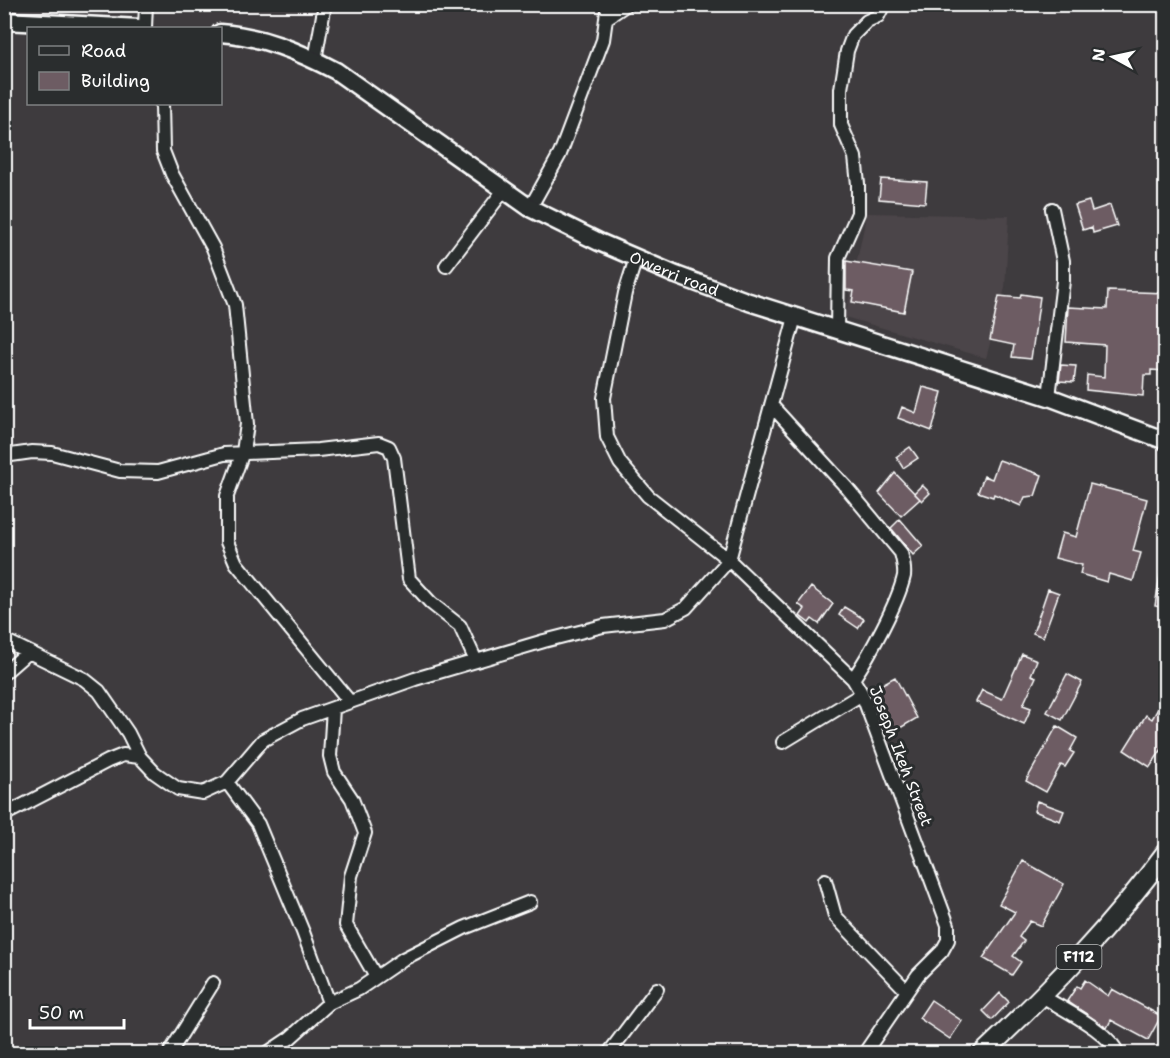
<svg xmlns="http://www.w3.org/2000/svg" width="1170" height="1058" font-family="'Shantell Sans',sans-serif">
  <rect width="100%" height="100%" fill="#3e3b3e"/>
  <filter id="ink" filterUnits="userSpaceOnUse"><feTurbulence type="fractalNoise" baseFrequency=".0167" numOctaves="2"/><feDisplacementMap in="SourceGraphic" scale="12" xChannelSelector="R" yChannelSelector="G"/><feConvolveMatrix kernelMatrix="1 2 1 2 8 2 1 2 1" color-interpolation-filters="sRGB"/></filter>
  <g filter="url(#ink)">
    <!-- built -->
    <path fill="#4c4549" d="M867,213L1009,216L1005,288L986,358L845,317Z"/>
    <!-- building -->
    <path fill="#6d5c63" stroke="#fff" stroke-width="1.5" d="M881,179L927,182L925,203L879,199Z
      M1089,201L1092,211L1110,205L1117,226L1093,233L1092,227L1083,230L1075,205Z
      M846,261L912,272L904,312L852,302L854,291L846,290Z
      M1108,291L1166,293V371L1151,370V375H1144L1143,396L1086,390L1087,375L1104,377L1105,345L1066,342L1068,307L1107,309Z
      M1021,294L1040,297L1031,359L1012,357L1014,345L990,340L999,296L1020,298Z
      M1061,365L1076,366L1074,382L1059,381Z
      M923,387L942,392L932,431L898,418L902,407L916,413Z
      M910,447L918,458L903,468L896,457Z
      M999,460L1042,475L1035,496L1025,497L1021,506L994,494L993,497L978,492L984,476L992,479Z
      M895,473L920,499L901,516L879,493Z
      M1090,484L1147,499L1133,551L1141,553L1133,581L1109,574L1107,582L1080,574L1082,565L1055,558L1062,533L1076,537Z
      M922,485L930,493L922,501L914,493Z
      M900,519L923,546L913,555L891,528Z
      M1160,575L1166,576V608L1155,606Z
      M811,587L833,604L819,624L812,619L809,623L800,616L805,609L798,604Z
      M1048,589L1059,593L1043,637L1033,633Z
      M844,607L864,619L858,628L839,615Z
      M1022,654L1037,660L1031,675L1036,677L1023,705L1031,708L1024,724L976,702L982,690L1002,699Z
      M1067,674L1082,682L1062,720L1047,712Z
      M895,677L917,718L895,731L889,721L882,725L873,700L878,697L873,689Z
      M1166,695V743L1150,767L1124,750L1146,715L1152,719Z
      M1057,726L1077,738L1070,751L1074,753L1065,767L1061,765L1046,792L1026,781Z
      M1037,801L1064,811L1060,821L1034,811Z
      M1023,861L1064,884L1041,926L1030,921L1019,937L1024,941L1013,956L1021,962L1012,975L983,958L1015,912L999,904Z
      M1085,980L1108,996L1112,989L1161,1016L1148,1040L1111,1020L1107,1028L1067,1001L1077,986L1080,988Z
      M1000,993L1009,1002L992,1020L983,1011Z
      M931,1000L962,1021L950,1039L919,1018Z"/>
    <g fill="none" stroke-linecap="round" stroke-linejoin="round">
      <!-- minor casing -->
      <g stroke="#fff" stroke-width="16">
        <path id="minor" d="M608,17L627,4
          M145,28L146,4
          M315,60L325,4
          M162,104L163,151L172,174L213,248L235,305L247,424L243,452L227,496V542L236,563L350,702
          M530,208L560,154L603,40L608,4
          M636,258L625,293L604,398L607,437L620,463L648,496L729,560L853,679L862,694L948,925V940L942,951L918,975L864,1054
          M446,266L504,190
          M837,330L838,258L858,213V184L855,157L841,125V89L847,51L853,35L867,21L878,16L884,4
          M1049,397L1063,281V261L1052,209
          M771,405L847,488L901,553C903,561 905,568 904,576C898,603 869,656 853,679
          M4,456L32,452L52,453L120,471L158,472L224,454L318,450L379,443L389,447L394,458L409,579L431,603L460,626L476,661
          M4,640L84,679L99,691L128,733L140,757L155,773L178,789L203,793L227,782L263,740L302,719L415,679L544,641L603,626L665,619L686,608L729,560L795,317
          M4,673L28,652
          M333,708L330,756L334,772L352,799L365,833L351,876L346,925L376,977
          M783,742L862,694
          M227,782L258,824L303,932L329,1003
          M4,815L108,761L123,755L140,757
          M825,880L835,916L907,991
          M1042,996C1064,1010 1109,1031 1118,1054
          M169,1054L213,983
          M266,1054L290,1038L329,1003L359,989L403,959L464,928L530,902
          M608,1054L657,989"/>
      </g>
      <!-- secondary casing -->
      <g stroke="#fff" stroke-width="21">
        <g id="secondary">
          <path d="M4,21L140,28"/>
          <path id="s1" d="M220,33C262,36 300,52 336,71L530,208L599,242L676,275L749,302L1049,397L1166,441"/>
        </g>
      </g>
      <!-- primary casing -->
      <g stroke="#fff" stroke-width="22">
        <path id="primary" d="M982,1054C1049,991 1112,926 1166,852"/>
      </g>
      <!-- minor -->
      <use href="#minor" stroke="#2a2d2e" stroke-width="12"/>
      <!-- secondary -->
      <use href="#secondary" stroke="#2a2d2e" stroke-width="16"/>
      <!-- primary -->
      <use href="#primary" stroke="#2a2d2e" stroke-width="18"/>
    </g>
  </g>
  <g text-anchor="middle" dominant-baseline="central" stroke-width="6" stroke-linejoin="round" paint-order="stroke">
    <!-- shield labels -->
    <rect fill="#2a2d2e" stroke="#bfc0c0" stroke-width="1.5" x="1056.5" y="945" width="45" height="24" rx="4.5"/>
    <g font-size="15" font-weight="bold" fill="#fff">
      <text x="1079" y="957">F112</text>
    </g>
    <!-- street labels -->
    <g font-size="16" fill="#fff" stroke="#2a2d2e">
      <text stroke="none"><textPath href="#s1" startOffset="519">Owerri road</textPath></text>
      <text transform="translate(901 756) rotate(69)">Joseph Ikeh Street</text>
    </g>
  </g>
  <!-- margin -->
  <rect width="1170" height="1058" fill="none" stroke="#2a2d2e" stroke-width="24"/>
  <rect x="12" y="12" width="1146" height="1034" fill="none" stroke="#fff" stroke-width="2" filter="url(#ink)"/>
  <!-- legend -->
  <rect x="27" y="27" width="195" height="78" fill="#2a2d2e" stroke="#7f8182" stroke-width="1.5"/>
  <rect x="39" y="46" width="30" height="9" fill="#2a2d2e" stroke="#7f8182" stroke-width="1.5"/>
  <text x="81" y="57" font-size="18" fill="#ffffff">Road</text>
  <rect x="39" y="72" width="30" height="18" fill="#6d5c63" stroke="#7f8182" stroke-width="1.5"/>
  <text x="81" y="87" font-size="18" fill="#ffffff">Building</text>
  <!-- north arrow -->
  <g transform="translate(1113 57) rotate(278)" stroke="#2a2d2e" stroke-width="4.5" paint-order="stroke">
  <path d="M0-4.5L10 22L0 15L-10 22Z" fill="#ffffff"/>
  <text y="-9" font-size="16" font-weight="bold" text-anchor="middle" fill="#ffffff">N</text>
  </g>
  <!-- scale -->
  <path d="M30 1019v9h94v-9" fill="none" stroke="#ffffff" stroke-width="3"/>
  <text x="39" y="1019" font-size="18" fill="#ffffff" stroke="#2a2d2e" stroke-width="4.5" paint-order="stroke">50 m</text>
</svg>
